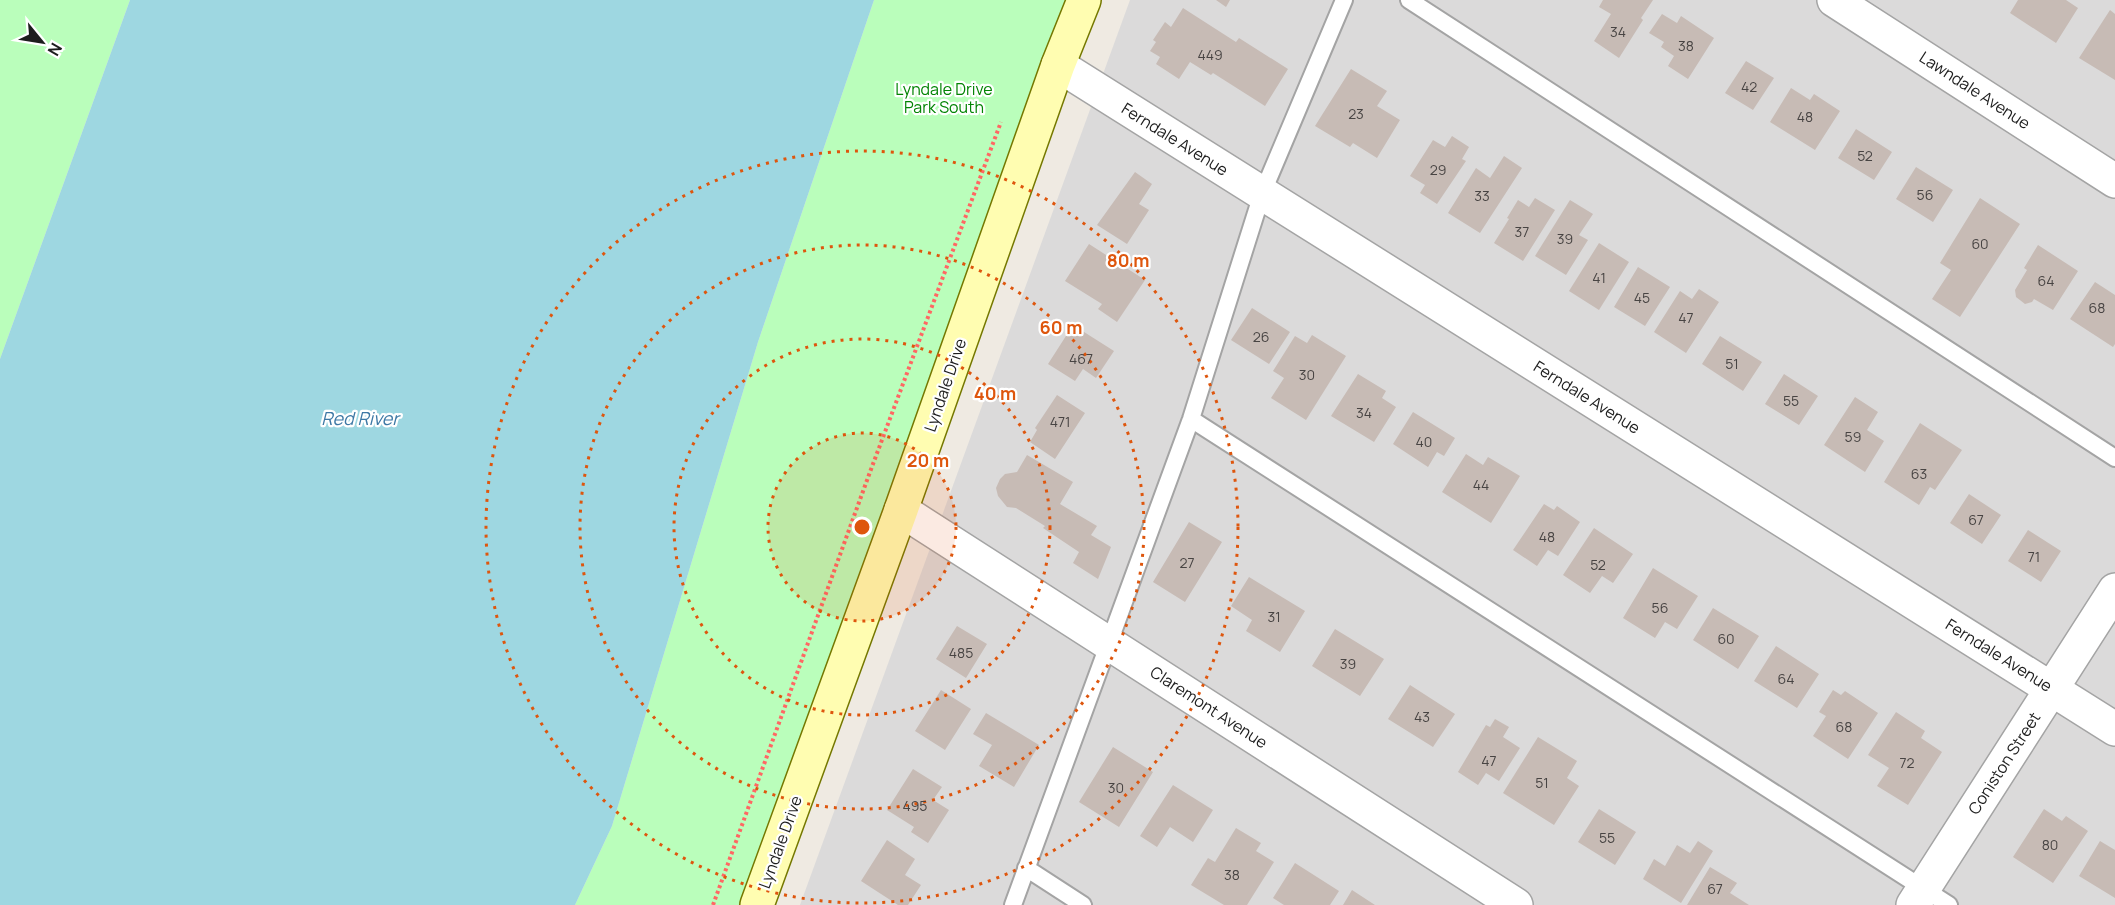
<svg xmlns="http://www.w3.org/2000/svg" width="2115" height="905" font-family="Manrope,sans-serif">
  <rect width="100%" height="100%" fill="#efeae2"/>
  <!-- residential -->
  <path fill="#dbdada" d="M1130,0H2115V905H800Z"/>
  <!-- park -->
  <path fill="#bafebb" d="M0,0H130L0,359Z
    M874,0H1084L757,905H575L612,826L758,342Z"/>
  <!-- water -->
  <path fill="#9ed7e1" d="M130,0H874L758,342L612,826L575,905H0V359Z"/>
  <!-- building -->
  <path fill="#c7bbb5" d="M1216,0H1230L1226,7Z
    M1603,0H1653L1641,18L1643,20L1619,58L1594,41L1611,14L1599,7Z
    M2018,0H2066L2078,8L2056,43L2010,13Z
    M1183,8L1236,42L1239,38L1288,69L1265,106L1213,73L1211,75L1190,62L1179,79L1156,64L1160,57L1150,51L1156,42L1153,40L1165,22L1171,27Z
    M2110,10L2115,14V80L2079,58Z
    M1662,14L1677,23L1681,16L1714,38L1688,79L1668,66L1674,56L1661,47L1664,42L1649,33Z
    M1746,61L1774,78L1753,110L1725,93Z
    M1351,69L1387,91L1377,106L1400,120L1377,158L1353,143L1350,147L1315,126Z
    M1791,88L1810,100L1814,94L1840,111L1815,150L1770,122Z
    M1856,129L1892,152L1874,180L1838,158Z
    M1452,136L1469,147L1462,159L1466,161L1437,204L1420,193L1425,185L1410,176L1433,140L1445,147Z
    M1504,156L1522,168L1480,233L1448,213L1476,168L1490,178Z
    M1916,167L1953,190L1933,222L1896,199Z
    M1135,172L1152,184L1139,204L1149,210L1127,244L1097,225Z
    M1535,198L1555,210L1523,261L1494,243L1509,219L1507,218L1518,200L1529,207Z
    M1980,198L2020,224L1960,317L1932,299L1951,270L1940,263Z
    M1570,200L1593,214L1579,235L1588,240L1566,275L1535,256Z
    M1599,243L1629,262L1599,310L1569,291Z
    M1089,244L1145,280L1117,322L1098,309L1102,304L1065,281Z
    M2038,245L2078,271L2053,310L2034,299L2032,302L2025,304L2016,297L2015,290L2027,270L2024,268Z
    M1638,267L1670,287L1645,326L1614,307Z
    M2095,282L2115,295V344L2113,347L2070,319Z
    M1699,289L1719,302L1686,353L1654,332L1680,291L1692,299Z
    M1252,308L1290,332L1269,364L1231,340Z
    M1073,325L1114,351L1096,378L1083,369L1075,381L1048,364Z
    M1312,335L1346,356L1306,420L1271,398L1284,378L1273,371L1295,336L1307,343Z
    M1720,336L1762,362L1743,391L1702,364Z
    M1358,374L1386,391L1382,398L1396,407L1374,442L1331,416Z
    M1784,374L1818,396L1799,425L1765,404Z
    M1057,395L1085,413L1055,459L1030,442L1037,430L1035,428Z
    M1855,397L1878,412L1867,430L1884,441L1865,472L1824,445Z
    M1413,412L1455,438L1444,456L1437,452L1428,467L1393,444Z
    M1920,423L1962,450L1935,490L1930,487L1919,505L1884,482Z
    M1466,454L1483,465L1488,457L1520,476L1491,523L1442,492Z
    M1027,455L1073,482L1060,504L1097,526L1091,535L1111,547L1098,579L1073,563L1079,552L1043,528L1045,526L1016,508L1007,507L998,496L996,488L1000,479L1005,474L1017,472Z
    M1969,494L2001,515L1982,544L1950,523Z
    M1544,504L1554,510L1557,506L1580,522L1558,556L1548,550L1537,566L1513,550Z
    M1189,522L1222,542L1185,602L1153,582Z
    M1594,528L1633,554L1613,583L1602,576L1590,593L1563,575Z
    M2028,530L2061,551L2041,582L2008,561Z
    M1653,568L1698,596L1677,629L1665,622L1655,638L1623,618Z
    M1249,577L1305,611L1280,652L1246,631L1252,620L1231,606Z
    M1713,608L1759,636L1738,669L1693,640Z
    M957,626L987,644L966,678L936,659Z
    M1335,629L1384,659L1360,696L1312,666Z
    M1776,646L1819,674L1797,708L1754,681Z
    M1410,685L1455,714L1433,747L1388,719Z
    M941,690L971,709L945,750L915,731Z
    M1833,690L1841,695L1845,691L1878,713L1848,759L1813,736L1826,716L1819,712Z
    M1896,712L1925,731L1921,738L1942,752L1908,805L1877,786L1889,768L1868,755Z
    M986,713L1039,745L1014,787L979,766L992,745L973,734Z
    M1495,719L1509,727L1503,737L1520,748L1499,781L1486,773L1478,785L1458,772L1486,725L1490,727Z
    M1538,737L1577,761L1567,778L1579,786L1554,825L1503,793Z
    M1113,747L1153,772L1119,827L1079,802Z
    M913,769L942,787L933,800L949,810L928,843L911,832L914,827L887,810Z
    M1173,785L1213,810L1193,842L1170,827L1157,847L1140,836Z
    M1599,809L1636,832L1615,865L1578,842Z
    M2044,809L2062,821L2066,816L2088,831L2053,883L2013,857Z
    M1236,828L1261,843L1256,851L1274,862L1247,905H1224L1191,885L1208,858L1215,862Z
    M887,840L915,859L905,875L921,885L908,905H898L861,881Z
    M1698,841L1713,851L1681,903L1643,879L1654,859L1665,866L1677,845L1690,853Z
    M2100,841L2115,850V898L2079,876Z
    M1295,863L1339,891L1330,905H1284L1273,898Z
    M1710,867L1737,883L1730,893L1749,905H1687Z
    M1352,890L1375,905H1343Z"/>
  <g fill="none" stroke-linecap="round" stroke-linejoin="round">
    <!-- lane casing -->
    <g stroke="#a4a4a4" stroke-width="20">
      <path id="lane" d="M1409,0L2115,458
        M1191,419L1949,905
        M1026,868L1083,905
        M1013,905L1191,419L1262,194L1344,0"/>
    </g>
    <!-- street casing -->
    <g stroke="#a4a4a4" stroke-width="36">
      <path id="street" d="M1834,0L2115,181
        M1058,65L2115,729
        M901,510L1516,905
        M1913,905L2115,590"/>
    </g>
    <!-- secondary casing -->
    <g stroke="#757800" stroke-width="36">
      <path id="secondary" d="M757,905L901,510L1058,65L1084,0"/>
    </g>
    <!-- path -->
    <path stroke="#ff6763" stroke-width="4" stroke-dasharray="3 3" stroke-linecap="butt" d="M713,905L870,472L1001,122"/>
    <!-- lane -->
    <use href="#lane" stroke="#fff" stroke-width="16"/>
    <!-- street -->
    <use href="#street" stroke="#fff" stroke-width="33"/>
    <!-- secondary -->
    <use href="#secondary" stroke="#fffdb1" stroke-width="33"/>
  </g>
  <!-- distance rings -->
  <circle cx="862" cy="527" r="94" fill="#de560d" fill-opacity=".12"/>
  <g fill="none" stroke="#de560d" stroke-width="3" stroke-dasharray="3 6">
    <circle cx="862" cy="527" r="94"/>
    <circle cx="862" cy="527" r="188"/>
    <circle cx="862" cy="527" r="282"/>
    <circle cx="862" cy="527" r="376"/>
  </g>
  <g text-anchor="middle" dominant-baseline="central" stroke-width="4.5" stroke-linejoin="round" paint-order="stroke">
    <!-- number labels -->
    <g font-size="14" fill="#484443">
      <text x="1618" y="31">34</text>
      <text x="1686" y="45">38</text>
      <text x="1210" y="54">449</text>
      <text x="1749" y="86">42</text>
      <text x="1356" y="113">23</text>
      <text x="1805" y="116">48</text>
      <text x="1865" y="155">52</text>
      <text x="1438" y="169">29</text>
      <text x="1925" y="194">56</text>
      <text x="1482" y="195">33</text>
      <text x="1522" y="231">37</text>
      <text x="1565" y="238">39</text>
      <text x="1980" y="243">60</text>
      <text x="1599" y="277">41</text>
      <text x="2046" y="280">64</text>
      <text x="1642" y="297">45</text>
      <text x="2097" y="307">68</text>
      <text x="1686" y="317">47</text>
      <text x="1261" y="336">26</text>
      <text x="1081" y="358">467</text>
      <text x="1732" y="363">51</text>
      <text x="1307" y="374">30</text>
      <text x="1791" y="400">55</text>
      <text x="1364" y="412">34</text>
      <text x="1060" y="421">471</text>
      <text x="1853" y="436">59</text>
      <text x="1424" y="441">40</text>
      <text x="1919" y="473">63</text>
      <text x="1481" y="484">44</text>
      <text x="1976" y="519">67</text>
      <text x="1547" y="536">48</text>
      <text x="2034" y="556">71</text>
      <text x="1187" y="562">27</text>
      <text x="1598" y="564">52</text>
      <text x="1660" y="607">56</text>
      <text x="1274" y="616">31</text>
      <text x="1726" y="638">60</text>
      <text x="961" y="652">485</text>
      <text x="1348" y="663">39</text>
      <text x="1786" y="678">64</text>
      <text x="1422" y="716">43</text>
      <text x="1844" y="726">68</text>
      <text x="1489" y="760">47</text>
      <text x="1907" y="762">72</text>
      <text x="1542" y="782">51</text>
      <text x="1116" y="787">30</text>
      <text x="915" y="805">495</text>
      <text x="1607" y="837">55</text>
      <text x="2050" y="844">80</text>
      <text x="1232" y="874">38</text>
      <text x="1715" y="888">67</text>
    </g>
    <!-- park labels -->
    <g font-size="16" fill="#028403" stroke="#fff">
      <text x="944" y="89">Lyndale Drive<tspan x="944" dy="18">Park South</tspan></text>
    </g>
    <!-- street labels -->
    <g font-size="16" fill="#1d1d1d" stroke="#fff">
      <text transform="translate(1975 90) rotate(33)">Lawndale Avenue</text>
      <text transform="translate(1175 139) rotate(32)">Ferndale Avenue</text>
      <text transform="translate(945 385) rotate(-71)">Lyndale Drive</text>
      <text transform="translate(1587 397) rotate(32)">Ferndale Avenue</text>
      <text transform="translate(1999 655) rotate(32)">Ferndale Avenue</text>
      <text transform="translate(1209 707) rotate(33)">Claremont Avenue</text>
      <text transform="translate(2004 763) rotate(-57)">Coniston Street</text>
      <text transform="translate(780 842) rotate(-70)">Lyndale Drive</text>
    </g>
    <!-- water labels -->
    <g font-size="18" font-style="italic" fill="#3d78a5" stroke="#fff">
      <text x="360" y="418">Red River</text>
    </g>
  </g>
  <circle cx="862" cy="527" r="9" fill="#de560d" stroke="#fff" stroke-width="3"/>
  <g font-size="18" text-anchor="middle" font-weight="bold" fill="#de560d" stroke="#fff" stroke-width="4.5" stroke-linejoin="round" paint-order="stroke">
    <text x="1128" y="267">80 m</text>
    <text x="1061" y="334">60 m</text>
    <text x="995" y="400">40 m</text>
    <text x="928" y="467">20 m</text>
  </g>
  <!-- north arrow -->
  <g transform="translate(42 42) rotate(120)" stroke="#ffffff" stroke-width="4.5" paint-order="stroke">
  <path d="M0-4.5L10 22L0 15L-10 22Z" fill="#1d1d1d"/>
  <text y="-9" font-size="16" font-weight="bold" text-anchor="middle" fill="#1d1d1d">N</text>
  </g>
</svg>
